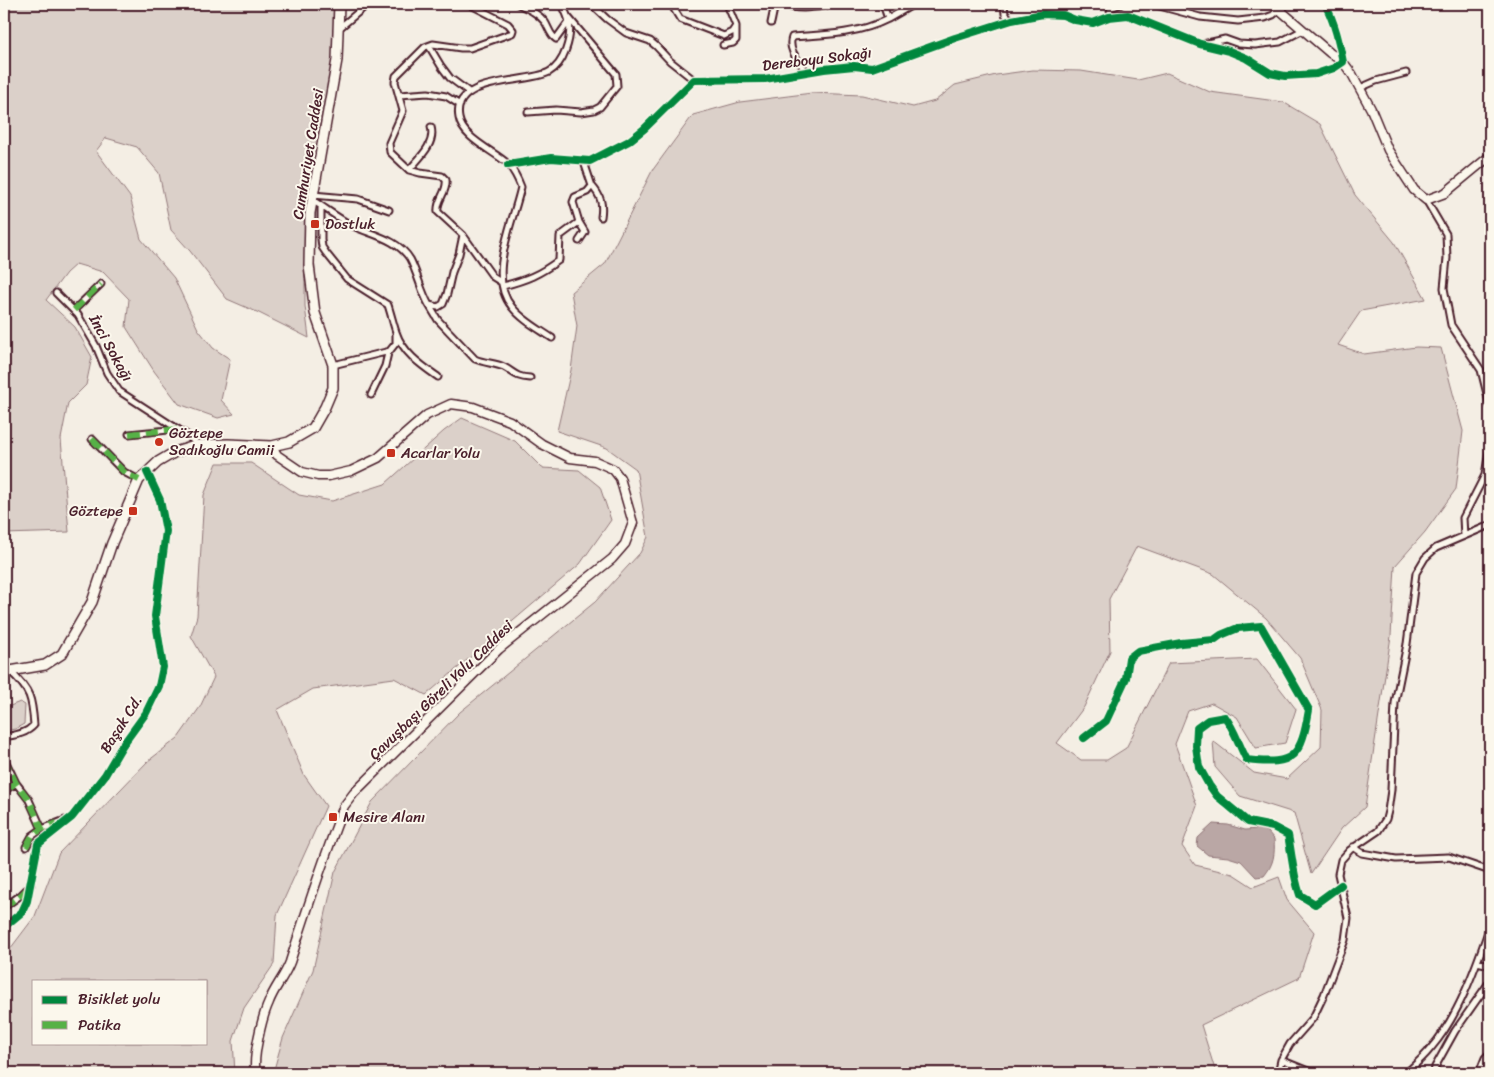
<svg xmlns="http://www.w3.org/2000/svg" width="1494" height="1077" font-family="Sriracha,sans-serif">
  <rect width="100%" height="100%" fill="#f4eee4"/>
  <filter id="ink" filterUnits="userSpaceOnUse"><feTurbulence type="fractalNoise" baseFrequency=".02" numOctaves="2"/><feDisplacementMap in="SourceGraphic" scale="10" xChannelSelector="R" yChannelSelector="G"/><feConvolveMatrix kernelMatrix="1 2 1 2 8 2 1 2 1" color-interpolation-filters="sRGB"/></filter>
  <g filter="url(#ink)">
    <!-- green -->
    <path fill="#dbd0c9" stroke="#92787a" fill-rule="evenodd" d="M4,4H336L334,63L305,244V306L309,338L257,312L227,299L190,251L171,230L159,173L137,147L106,138L96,151L130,197L141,239L174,278L198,329L213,348L230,359L221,400L234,414L218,418L179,404L154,371L126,327L129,299L103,272L76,264L66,273L46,300L75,327L92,357L86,385L68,403L61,439L69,532L4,534Z
      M1033,70L1081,71L1138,80L1167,73L1210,92L1283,102L1320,124L1355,195L1394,242L1426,299L1361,311L1338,345L1364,354L1416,347L1441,348L1463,431L1456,489L1425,532L1395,566L1391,636L1365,807L1342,828L1311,874L1294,813L1240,796L1215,767L1213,741L1254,773L1287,779L1321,747L1322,710L1300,658L1266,618L1213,574L1137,546L1109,599L1110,651L1084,707L1057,743L1081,760H1107L1126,748L1169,663L1257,659L1296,709L1285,743L1256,748L1237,717L1212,703L1188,711L1175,744L1197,806L1182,846L1195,865L1233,874L1253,887L1279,877L1287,900L1314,932L1299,978L1201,1025L1216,1073H273L283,1038L313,970L335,872L372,802L460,712L595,602L640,553L648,537L636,469L607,448L557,431L571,370L577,326L571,292L605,264L652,171L693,115L740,102L812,93L862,95L913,107L935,101L955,85L996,75Z
      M462,418L515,441L542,468L579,470L600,487L611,520L580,564L426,695L394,678L313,689L277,710L304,775L326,806L277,915L274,964L244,1008L233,1041L235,1073H4V957L35,916L59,853L148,761L178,738L200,707L214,677L191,636L197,616L204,495L217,463H251L299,495L332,501L385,484L444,431ZM34,981H206V1043H34Z
      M20,702L25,705L24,724L15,729L4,731V707L5,708Z"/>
    <!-- water -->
    <path fill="#baa7a5" stroke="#8d7174" d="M1213,824L1228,825L1245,830L1259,829L1268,832L1274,839C1275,854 1274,864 1264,876L1256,877L1241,861L1228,857L1208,855L1197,846L1198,838Z"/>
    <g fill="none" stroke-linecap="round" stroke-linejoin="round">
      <!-- street casing -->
      <g stroke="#4a1f2b" stroke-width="9">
        <path id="street" d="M469,4L508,24L513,30L512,33L470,48H461L433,44L425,47L396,76L395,82L403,111L389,143L390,152L409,170L420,173L442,176L446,180C448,192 436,200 438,212L463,235L493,277L501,282
          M518,4C528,9 538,13 545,22C549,28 550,35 556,39L569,21
          M591,4L607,19L626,33L650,41L656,46L670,61L694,80
          M671,4L680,19L724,36L732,32L736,26L727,4
          M781,4C798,11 819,7 837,4
          M1004,4L1005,14L1012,20
          M1152,4L1200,17L1238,21L1265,18L1273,15L1286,4
          M1109,17L1111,8L1121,4
          M888,19L914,4
          M771,23L775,4
          M337,30L368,4
          M1203,44L1225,39L1239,44L1255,45L1280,42L1303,30
          M723,45L733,43L736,40V26
          M429,46L441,66L450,78L469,92
          M806,71C799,61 787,50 792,37C824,35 859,34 888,19L883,4
          M1360,88L1376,81L1406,73
          M399,95L428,93L446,96L460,105
          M528,112L556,110L581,112L594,110L600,107L617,86L616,74L569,18
          M508,165L551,158L590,161L629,141L644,129L694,80L765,79L824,69L854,66L872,68L955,38L1012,20L1043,14L1063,15L1075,20L1093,23L1109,17L1128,15L1200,44L1229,51L1246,58L1270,73L1285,76L1316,74L1334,68L1343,62C1339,42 1335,23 1325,4
          M409,170C419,158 436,144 431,127
          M592,186C601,196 603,204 601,217
          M313,195L358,199L389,210
          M312,200C325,208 338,218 351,225C371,235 397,238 410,259C417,272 421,291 429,305L438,307L443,304L447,294L452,272L459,254L463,235
          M1426,200L1446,234L1447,258L1444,288L1451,325L1481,370L1490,406
          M321,206V239L322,247L326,253L347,279L388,305C391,314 393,323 396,332C403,353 421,365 438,377
          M579,241L585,232L579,222L573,202L575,197L587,192L592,186L584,162
          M503,286C526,280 539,275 559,260L560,236L579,222
          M56,293L78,315L96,346L107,373L119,391L187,435L198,445
          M429,305L438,320L475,359C484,363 495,363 504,367C515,373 515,377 530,378
          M74,310L101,284
          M552,338C539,329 522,320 512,307C486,276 514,221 521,187C518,179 514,171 508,164C494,151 462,138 459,118C451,76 527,84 549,72C564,64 572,38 569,22C568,16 564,9 562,4
          M333,365L390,351
          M371,395L385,366L388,353L396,343V334
          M129,434L178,429
          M92,439L124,472L139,480
          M1464,536L1463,518L1485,475L1490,445
          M4,737C15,735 26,734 34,725C32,698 31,691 10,671
          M1084,738L1106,721L1126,678L1129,658L1138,651L1181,643L1214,640L1221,635L1238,628L1261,626L1309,710C1301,756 1295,766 1247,760C1239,746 1235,730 1225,717L1208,720L1197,728L1196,746L1199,767L1209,785L1217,796L1248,822L1273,827L1288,835C1292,856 1293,875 1300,895L1315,904L1341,885
          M4,758L16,783L29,800L42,829L65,820
          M4,791L16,783
          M26,847L32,836L42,829
          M1353,847L1362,853L1396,859L1449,857L1490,871
          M4,907L21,895L31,885
          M4,927L22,912L27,901L38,844L72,817L105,775L122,746L146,713L159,686L163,667L155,616L166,531L160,500L147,472
          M1477,962L1490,965
          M1281,1060L1313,1073
          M1278,1073L1281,1060L1290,1044L1313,1018L1324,995L1345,940L1348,918L1338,874L1341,860L1350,850L1378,831L1386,819L1388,811L1391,790L1395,703L1407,644L1416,573L1425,558L1436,548L1490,525
          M1406,1073C1415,1065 1424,1057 1431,1048C1459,1016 1476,966 1490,926
          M1434,1073L1435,1067L1455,1031L1490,981
          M1479,1073L1485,1058L1490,1053"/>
      </g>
      <!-- secondary casing -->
      <g stroke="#4a1f2b" stroke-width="11">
        <path id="secondary" d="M1273,4L1330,53L1343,62L1352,74L1371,109L1388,150L1414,190L1426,200L1445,193L1490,156
          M256,1073C252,1059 262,1017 269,1002C274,988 285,976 290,962C307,909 324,857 344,806L354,793L499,649L612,559L625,544L633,523L620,478L613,469L595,461L570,458L542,444L510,421L473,407L451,404L427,415L378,458L351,471L329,476H318L302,472L277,455L272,446"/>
      </g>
      <!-- primary casing -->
      <g stroke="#4a1f2b" stroke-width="12">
        <path id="primary" d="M4,669L10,671L45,665L62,654L92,602L112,543L139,480L158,462L175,452L198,445L228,444L272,446L289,442L313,428L325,407L333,388V365L315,313L309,265L310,213L337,60L339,4"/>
      </g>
      <!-- street -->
      <use href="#street" stroke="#fbf7ec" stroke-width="5"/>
      <!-- secondary -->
      <use href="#secondary" stroke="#fbf7ec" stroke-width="8"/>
      <!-- primary -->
      <use href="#primary" stroke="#fbf7ec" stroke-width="9"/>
      <!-- quiet -->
      <path stroke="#57b146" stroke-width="6" stroke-dasharray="12 6" stroke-linecap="butt" d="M74,310L101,284
        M129,434L178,429
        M92,439L124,472L139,480
        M4,758L16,783L29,800L42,829L57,823
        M4,791L16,783
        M26,847L32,836L42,829
        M4,907L21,895L28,888"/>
      <!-- cycleway casing -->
      <g stroke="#fbf7ec" stroke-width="11">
        <path id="cycleway" d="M508,165L551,158L590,161L629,141L644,129L694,80L765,79L824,69L854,66L872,68L955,38L1012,20L1043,14L1063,15L1075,20L1093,23L1109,17L1128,15L1200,44L1229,51L1246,58L1270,73L1285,76L1316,74L1334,68L1343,62C1339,42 1335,23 1325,4
          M1084,738L1106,721L1126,678L1129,658L1138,651L1181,643L1214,640L1221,635L1238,628L1261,626L1309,710C1301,756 1295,766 1247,760C1239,746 1235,730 1225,717L1208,720L1197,728L1196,746L1199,767L1209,785L1217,796L1248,822L1273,827L1288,835C1292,856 1293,875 1300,895L1315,904L1341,885
          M4,927L22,912L27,901L38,844L72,817L105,775L122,746L146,713L159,686L163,667L155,616L166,531L160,500L147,472"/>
      </g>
      <!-- cycleway -->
      <use href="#cycleway" stroke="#00873e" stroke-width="8"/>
    </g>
  </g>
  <!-- markers -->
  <g fill="#c8321e" stroke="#fbf7ec" stroke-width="2">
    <rect x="310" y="219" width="10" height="10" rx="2.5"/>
    <circle cx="159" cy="442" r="5"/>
    <rect x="386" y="448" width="10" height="10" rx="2.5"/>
    <rect x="128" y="506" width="10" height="10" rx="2.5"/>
    <rect x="328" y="812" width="10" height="10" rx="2.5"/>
  </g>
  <g text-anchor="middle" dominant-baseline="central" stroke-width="4" stroke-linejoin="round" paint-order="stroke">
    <!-- street labels -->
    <g font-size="15" fill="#4a1f2b" stroke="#fbf7ec">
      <text transform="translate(817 59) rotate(-7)">Dereboyu Sokağı</text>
      <text transform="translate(308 154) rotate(-81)">Cumhuriyet Caddesi</text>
      <text transform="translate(111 348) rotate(61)">İnci Sokağı</text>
      <text transform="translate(441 690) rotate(-44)">Çavuşbaşı Göreli Yolu Caddesi</text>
      <text transform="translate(121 724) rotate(-58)">Başak Cd.</text>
    </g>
    <!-- poi labels -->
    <g font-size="15" fill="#4a1f2b" stroke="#fbf7ec" text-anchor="start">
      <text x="325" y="224">Dostluk</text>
      <text x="169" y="433">Göztepe<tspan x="169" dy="17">Sadıkoğlu Camii</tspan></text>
      <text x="401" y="453">Acarlar Yolu</text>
      <text x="123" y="511" text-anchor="end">Göztepe</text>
      <text x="343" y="817">Mesire Alanı</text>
    </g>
  </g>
  <!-- margin -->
  <rect width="1494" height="1077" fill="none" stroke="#fbf7ec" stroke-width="20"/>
  <rect x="10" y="10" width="1474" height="1057" fill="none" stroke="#4a1f2b" stroke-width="2" filter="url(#ink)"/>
  <!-- legend -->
  <rect x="32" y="980" width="175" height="65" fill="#fbf7ec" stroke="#b4a19f"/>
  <rect x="42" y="996" width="25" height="8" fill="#00873e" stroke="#b4a19f"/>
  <text x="78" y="1004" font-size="15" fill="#4a1f2b">Bisiklet yolu</text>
  <rect x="42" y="1021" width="25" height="8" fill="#57b146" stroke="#b4a19f"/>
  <text x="78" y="1030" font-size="15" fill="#4a1f2b">Patika</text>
</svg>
